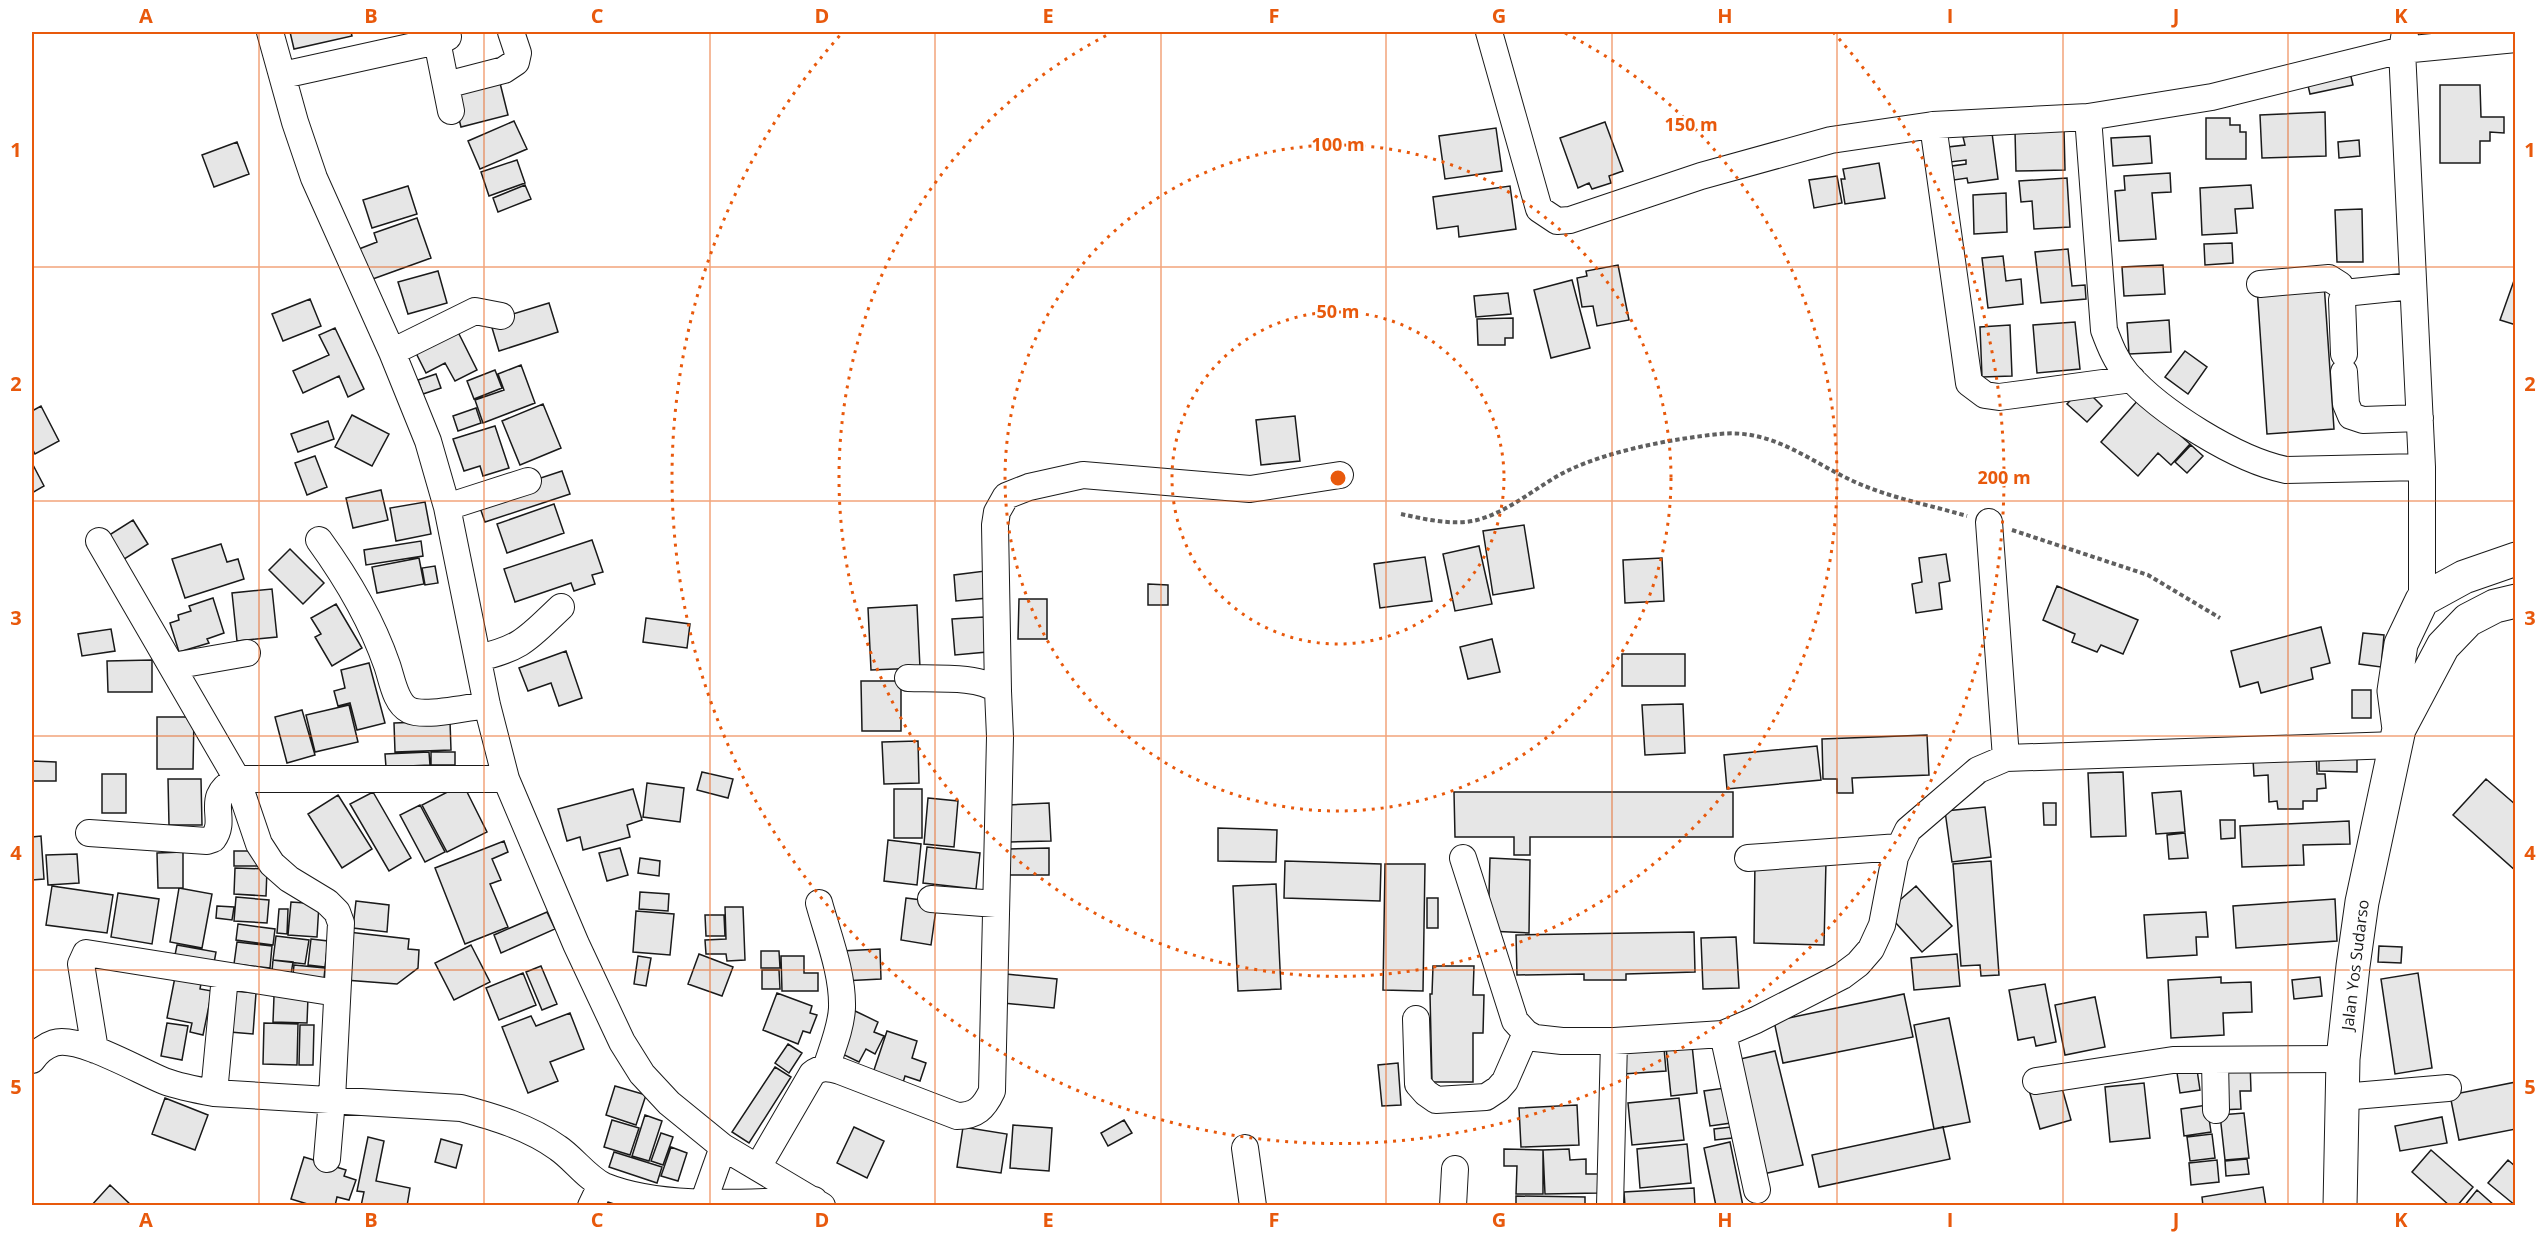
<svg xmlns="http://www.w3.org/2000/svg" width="2547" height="1237" font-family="'Open Sans',sans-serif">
  <rect width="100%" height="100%" fill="#fff"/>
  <!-- building -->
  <path fill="#e6e6e6" stroke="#1a1a1a" stroke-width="1.5" d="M290,32H351L352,36L294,49Z
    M2349,68L2353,85L2310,94L2306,77Z
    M500,83L508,115L461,127L453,95Z
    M2440,85H2480L2481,117H2504V133L2490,132V141H2480V163H2440Z
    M2325,112L2326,156L2262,158L2260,115Z
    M2206,118H2230V125H2240V132H2246V159H2206Z
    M514,121L527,149L480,169L468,141Z
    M1605,122L1623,171L1609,176L1611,183L1592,189L1589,183L1578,188L1560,138Z
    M1496,128L1502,171L1445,179L1439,136Z
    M2064,130L2065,170L2016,171L2015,131Z
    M1992,133L1998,179L1968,183L1967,178L1954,180L1952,166L1966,164V160L1950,162L1948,147L1965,145L1963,137Z
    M2150,136L2152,163L2113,166L2111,138Z
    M2359,140L2360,156L2339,158L2338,142Z
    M237,142L249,174L214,187L202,155Z
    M517,160L525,183L489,196L481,172Z
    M1879,163L1885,198L1845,204L1841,179H1845L1843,169Z
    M2170,173L2171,192L2152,193L2156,239L2119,241L2115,191L2125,190L2124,176Z
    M1837,176L1842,203L1814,208L1809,180Z
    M2067,178L2070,227L2034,229L2032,201L2021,202L2019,181Z
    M525,185L531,199L498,212L493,198Z
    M2251,185L2253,208L2235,209L2237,233L2202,235L2200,188Z
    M408,186L417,214L372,228L363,200Z
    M1510,186L1516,229L1459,237L1458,226L1437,229L1433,197Z
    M2006,193L2007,232L1974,234L1973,195Z
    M2362,209L2363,262H2337L2335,210Z
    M417,218L431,258L370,280L359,249L377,242L374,233Z
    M2232,243L2233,263L2205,265L2204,244Z
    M2068,249L2072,286L2085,285L2086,299L2041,303L2035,252Z
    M2003,256L2006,281L2021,279L2023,304L1988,308L1982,258Z
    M1618,265L1629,320L1597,326L1593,306L1582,307L1577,278L1587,276L1586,271Z
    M2163,265L2165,294L2124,296L2122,267Z
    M438,271L447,303L408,314L398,282Z
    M2516,275V325L2500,320Z
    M1572,280L1590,348L1551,358L1534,290Z
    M2324,283L2334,429L2267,434L2257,287Z
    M1508,293L1511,314L1476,317L1474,296Z
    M310,299L321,326L283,341L272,314Z
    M549,303L558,332L499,351L490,321Z
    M1513,318V338H1505V345H1478L1477,319Z
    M2169,320L2171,352L2129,354L2127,323Z
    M2075,322L2080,369L2037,373L2033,325Z
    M2010,325L2012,376L1982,377L1980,327Z
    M455,326L477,370L455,381L445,363L426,373L413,347Z
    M335,328L364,389L348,397L339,376L303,393L293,371L329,355L319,335Z
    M2185,351L2207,367L2188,394L2165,377Z
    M521,365L535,403L483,423L475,400L504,390L498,374Z
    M495,370L502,388L474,399L467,381Z
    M436,374L441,388L423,394L418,380Z
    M2083,387L2102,406L2087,422L2067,404Z
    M2139,399L2190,444L2171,465L2158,453L2138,476L2101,442Z
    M543,404L561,448L520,465L502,421Z
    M41,406L59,441L35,454L32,448V411Z
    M476,408L481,423L458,431L453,416Z
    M352,415L389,434L372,466L335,447Z
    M1295,416L1300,461L1261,465L1256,420Z
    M328,421L334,439L298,452L291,434Z
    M495,426L509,468L483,476L480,466L464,471L453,439Z
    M2191,445L2203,456L2187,473L2175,462Z
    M315,456L327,487L307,495L295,463Z
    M32,463L44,486L32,493Z
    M562,471L570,494L485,522L477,499Z
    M381,490L388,520L353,528L346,498Z
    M425,502L431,534L396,541L390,508Z
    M554,504L564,533L507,553L497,524Z
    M133,520L148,544L118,563L103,539Z
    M1524,525L1534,588L1493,595L1483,531Z
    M592,540L603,572L592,575L595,584L574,591L571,583L515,602L504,569Z
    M421,541L423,556L366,565L364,550Z
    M221,544L227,562L238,559L244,579L185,598L172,559Z
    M1479,546L1492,604L1455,611L1443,554Z
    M290,549L324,583L303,604L269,570Z
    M1946,554L1950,581L1939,583L1942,609L1916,613L1912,584L1922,582L1919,558Z
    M1425,557L1432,601L1380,608L1374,564Z
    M419,558L424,584L377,593L372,567Z
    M1662,558L1664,601L1625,603L1623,560Z
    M435,566L438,583L425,585L422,568Z
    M985,571L988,598L956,601L954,575Z
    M1148,584L1168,585V605H1148Z
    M2057,586L2138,620L2123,654L2101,645L2097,652L2072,642L2075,634L2043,620Z
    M272,589L277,637L237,641L232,593Z
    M213,598L224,633L207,639L209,643L179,652L170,623L179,620L178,615L191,611L189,606Z
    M1019,599H1047V639H1018Z
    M336,604L362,648L332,666L315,637L321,634L311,618Z
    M917,605L920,668L871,670L868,608Z
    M984,617L987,652L955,655L952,619Z
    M646,618L690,624L687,648L643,642Z
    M2321,627L2330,663L2311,668L2313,679L2261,693L2258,682L2240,687L2231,651Z
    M111,629L115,651L82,656L78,634Z
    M2363,633L2384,635L2381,667L2359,664Z
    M1492,639L1500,672L1468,679L1460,647Z
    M566,651L582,698L559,706L551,683L528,691L519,668Z
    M1622,654H1685V686H1622Z
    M152,660V692H108L107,661Z
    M369,663L385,723L357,730L350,703L338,706L334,691L345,688L341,670Z
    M861,681H901V731H862Z
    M2352,690H2371V718H2352Z
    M1683,704L1685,753L1645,755L1642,705Z
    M349,705L358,742L315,752L306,715Z
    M302,710L315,755L287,763L275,717Z
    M157,717H194L193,769H157Z
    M450,721L451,750L395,752L394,723Z
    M1927,735L1929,775L1852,778L1853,793H1837V779H1823L1822,739Z
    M918,741L919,783L884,784L882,742Z
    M1817,746L1821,780L1727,789L1724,755Z
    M2316,750L2317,774H2325L2326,788L2317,789V801H2303V809H2278L2277,801L2269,802L2268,775L2254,776L2253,759Z
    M2319,750L2357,751V772L2319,771Z
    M429,752L430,765L386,767L385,754Z
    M431,752H455V765H431Z
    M32,761L56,762V781H32Z
    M702,772L733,779L728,798L697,790Z
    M2123,772L2126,836L2091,837L2088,773Z
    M102,774H126V813H102Z
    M168,779H201L202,825H169Z
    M2486,779L2516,805V871L2453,815Z
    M647,783L684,788L680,822L643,817Z
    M463,784L487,832L447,852L422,805Z
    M633,789L642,820L627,825L630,837L583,850L580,837L567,841L558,809Z
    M894,789H922V838H894Z
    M2181,791L2185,832L2156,834L2152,793Z
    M373,792L411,858L389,871L350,804Z
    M1454,792H1733V837H1530V855H1514V837H1455Z
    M338,795L372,849L342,868L308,814Z
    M928,798L958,801L954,847L924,844Z
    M1049,803L1051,841L1010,842L1008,805Z
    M2043,803H2056V825H2044Z
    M420,805L445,852L425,862L400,815Z
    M1985,807L1991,857L1952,862L1945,811Z
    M2220,820H2235V838L2221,839Z
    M2349,821L2350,844L2303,845L2304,865L2242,867L2240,826Z
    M1218,828L1277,830L1276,862L1218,861Z
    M2185,833L2188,858L2169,859L2167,835Z
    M41,836L44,879L32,880V837Z
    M888,840L921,844L917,885L884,881Z
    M504,841L508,852L492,859L501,880L490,884L508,927L465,944L435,868Z
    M927,847L980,853L976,889L923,883Z
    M620,848L628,875L607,881L599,853Z
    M1049,848V875H1009V849Z
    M234,851H260V866H234Z
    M183,852V888H158L157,853Z
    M77,854L79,883L48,885L46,855Z
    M640,858L660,861L659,876L638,873Z
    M1490,858L1530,860L1529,933L1488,931Z
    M1755,859L1826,861L1824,945L1754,943Z
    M1285,861L1381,864L1380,901L1284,898Z
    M1991,861L1999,975L1981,976L1980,965L1961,966L1953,864Z
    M1385,864H1425L1423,991L1383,990Z
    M235,868L267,869L266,896L234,894Z
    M1276,884L1281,989L1238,991L1233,886Z
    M52,886L113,895L107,933L46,925Z
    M1916,886L1952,926L1922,952L1886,912Z
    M179,888L212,894L202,948L170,942Z
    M640,892L669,894L668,911L639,909Z
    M118,893L159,899L152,944L111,937Z
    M236,897L269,900L267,923L234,921Z
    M906,898L937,902L931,945L901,940Z
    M1427,898H1438V928H1427Z
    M2335,899L2337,941L2236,948L2233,906Z
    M356,901L389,905L387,932L353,928Z
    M291,902L319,904L317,937L288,935Z
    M217,906L234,907L232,920L216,918Z
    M725,907H743L745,960L727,961L726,954H706L705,940L726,939Z
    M279,909H288L287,934L277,933Z
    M636,911L674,914L670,955L633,952Z
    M547,912L555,929L501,953L494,935Z
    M2206,912L2208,937H2196L2197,955L2147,958L2144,915Z
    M705,915H724L725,936H706Z
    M238,924L275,929L273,945L236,940Z
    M348,932L409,939L408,949L419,950L418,968L397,984L345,980Z
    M1694,932L1695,972L1626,974V980H1584V974L1517,975L1516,935Z
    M276,936L309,940L305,964L273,960Z
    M1736,937L1739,988L1703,989L1701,938Z
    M311,939L328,941L325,967L308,965Z
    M237,942L272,946L270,968L234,964Z
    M177,945L216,952L214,963L175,955Z
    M471,945L490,982L454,1000L435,963Z
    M2379,946L2402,947L2401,963L2378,962Z
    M880,949L881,979L842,981L841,951Z
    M761,951H779L780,968H761Z
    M699,954L733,967L722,996L688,984Z
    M1957,954L1960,986L1914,990L1911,958Z
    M638,956L651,958L646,986L634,984Z
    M781,956H804V973H818V991H782Z
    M273,960L293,962L291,974L272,971Z
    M294,965L325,968L324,978L293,975Z
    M541,966L557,1004L542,1010L526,972Z
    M1433,966H1474L1473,995H1484L1483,1033H1473V1082H1432L1430,994H1432Z
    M762,970H779L780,989H762Z
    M176,972L202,978L200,989L212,991L203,1035L190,1032L192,1023L167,1018Z
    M523,973L536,1005L499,1020L486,988Z
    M2418,973L2432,1068L2395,1074L2381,979Z
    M1006,974L1057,979L1054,1008L1003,1003Z
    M2221,977V983L2251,982L2252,1012L2223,1013L2224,1035L2171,1038L2168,980Z
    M2320,977L2322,996L2294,999L2292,980Z
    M2045,984L2056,1042L2036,1046L2034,1037L2018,1040L2009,990Z
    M233,991L256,993L253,1034L230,1032Z
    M777,993L812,1006L810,1013L817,1015L810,1033L803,1031L798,1044L763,1030Z
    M1904,994L1913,1037L1783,1063L1774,1021Z
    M274,996L308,997L307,1023L273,1022Z
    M2095,997L2105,1047L2065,1055L2055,1005Z
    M853,1010L878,1022L874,1032L884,1036L875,1054L866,1049L859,1062L834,1050Z
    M570,1013L584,1049L550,1062L558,1081L528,1093L502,1027L531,1016L536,1026Z
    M1949,1018L1970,1122L1934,1129L1914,1025Z
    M167,1023L188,1026L182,1060L161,1056Z
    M264,1023L298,1024L297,1065L263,1064Z
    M300,1025H314L313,1065H299Z
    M887,1031L917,1041L912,1058L926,1063L920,1081L905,1076L902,1086L872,1076Z
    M788,1044L802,1053L789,1073L775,1063Z
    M1692,1045L1697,1093L1671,1096L1666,1047Z
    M1664,1048L1666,1071L1623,1074L1621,1051Z
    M1775,1051L1803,1165L1763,1174L1736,1060Z
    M2250,1062L2251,1091H2240L2241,1109L2219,1110L2217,1063Z
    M1398,1063L1401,1105L1382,1106L1378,1065Z
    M2196,1063L2200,1090L2180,1093L2176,1066Z
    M775,1067L791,1077L749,1143L732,1132Z
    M2060,1081L2071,1120L2040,1129L2029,1090Z
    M2516,1082V1129L2459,1140L2450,1095Z
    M2144,1083L2150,1138L2110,1142L2105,1087Z
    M615,1086L646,1095L636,1125L606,1115Z
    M1725,1088L1731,1123L1710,1126L1704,1091Z
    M165,1098L208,1115L195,1150L152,1134Z
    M1679,1098L1684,1140L1632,1145L1628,1103Z
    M1577,1105L1579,1145L1521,1147L1519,1108Z
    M2207,1105L2211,1132L2184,1136L2181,1109Z
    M2244,1113L2249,1158L2225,1160L2220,1115Z
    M645,1115L662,1121L649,1161L632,1156Z
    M2442,1117L2447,1143L2400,1151L2395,1126Z
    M612,1120L639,1128L630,1155L604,1147Z
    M1124,1120L1132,1133L1108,1146L1101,1133Z
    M1013,1125L1052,1128L1049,1171L1010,1168Z
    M854,1127L884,1141L867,1178L837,1163Z
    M963,1127L1007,1134L1001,1173L957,1167Z
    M1731,1127L1732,1138L1715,1140L1714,1129Z
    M1943,1127L1950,1159L1819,1187L1812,1155Z
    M661,1133L673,1137L663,1165L651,1161Z
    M2212,1134L2215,1158L2190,1161L2187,1137Z
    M368,1137L384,1141L376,1181L410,1188L407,1206H361L364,1192L357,1191Z
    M441,1139L462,1145L456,1168L435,1162Z
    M1730,1142L1743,1206H1716L1704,1148Z
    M1687,1144L1691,1183L1640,1188L1637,1149Z
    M671,1147L687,1153L678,1181L661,1176Z
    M1504,1149L1543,1150V1194H1516L1517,1166H1504Z
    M1569,1149L1570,1160L1586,1159V1174H1599V1193L1545,1194L1543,1150Z
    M2431,1150L2473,1187L2457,1206H2450L2412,1172Z
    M614,1152L662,1167L657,1183L609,1167Z
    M304,1157L346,1170L344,1176L356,1180L349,1200L337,1197L335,1206H314L291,1199Z
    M2247,1159L2249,1174L2226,1176L2225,1161Z
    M2217,1160L2219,1182L2191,1185L2189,1163Z
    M2508,1160L2516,1167V1206L2488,1183Z
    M110,1185L132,1206H91Z
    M2263,1187L2266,1206H2203L2202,1197Z
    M1694,1188L1695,1206H1625L1624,1192Z
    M2477,1190L2495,1206H2464Z
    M1516,1196L1585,1197V1206H1516Z"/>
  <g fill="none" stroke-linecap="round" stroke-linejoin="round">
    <!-- minor casing -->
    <g stroke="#1a1a1a" stroke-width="28">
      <path id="minor" d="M270,32L295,122L314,178L392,352L428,441L447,507L487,705L506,779L576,944L622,1042L642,1074L669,1103L723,1147L822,1206
        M1489,32L1539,209L1557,221L1570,220L1701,176L1831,140L1933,125L2088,117L2212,97L2402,50L2516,39
        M2405,32L2402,50L2422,467V600
        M437,41L451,111
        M283,75L437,41L448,37L447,32
        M446,85L504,70L516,62L518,53L511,32
        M2088,117L2104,330C2110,346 2116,361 2127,374C2160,412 2237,460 2286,470L2422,467
        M1933,125L1969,383L1985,395L1999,397L2132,379
        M2260,284L2329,278L2340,285L2344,293
        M392,352L475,311L501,316
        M2344,354L2342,300L2344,293L2412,286
        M2344,372L2346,404L2351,416L2363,420L2420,418
        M447,507L528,481
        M1989,522L2006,758
        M319,540C348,580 371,619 387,665C392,679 395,703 409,710C425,718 468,707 487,705
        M99,541L237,779L259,844L272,864L289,879L327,902L337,912L341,923L332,1099L327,1159
        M478,658C523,648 529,637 561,607
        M173,666L247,653
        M998,691L995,525L997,512L1006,496L1029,487L1083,475L1250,489L1340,475
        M89,833L207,841L213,839C229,817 202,798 237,779H506
        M1463,858L1515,1021L1526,1033L1535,1038L1562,1041H1614L1723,1034L1756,1020L1842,976L1858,964L1871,949L1882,925L1895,857L1908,830L1978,770L2006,758L2396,745
        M1748,858L1899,847
        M931,899L996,904
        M819,903C828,936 843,973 842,1008C841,1028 832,1049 826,1068
        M1416,1019L1418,1084L1426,1093L1436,1100L1486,1097L1498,1089L1505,1081L1526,1033
        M1723,1034L1757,1190
        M95,1050L81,964L86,953L337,993
        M32,1060C37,1053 45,1046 54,1043C78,1035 139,1071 164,1081C180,1087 197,1090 214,1093L461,1108C494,1117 529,1127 558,1148C573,1158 587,1178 604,1186C663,1210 750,1202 814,1200
        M2215,1061L2216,1110
        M2036,1081L2173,1060L2343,1059
        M214,1093L225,976
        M2342,1097L2448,1088
        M1245,1148L1253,1206
        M758,1167L812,1074C821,1066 829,1068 840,1071L957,1116C976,1116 984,1108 992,1091L1000,737L998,691C982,675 931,679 908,678
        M591,1206L601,1185
        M702,1206L723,1147
        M1453,1206L1455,1169
        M1610,1206L1614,1041"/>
    </g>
    <!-- highway casing -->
    <g stroke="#1a1a1a" stroke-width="35">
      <path id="highway" d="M2399,729L2394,691L2401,644L2422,600L2464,577L2516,559
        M2340,1206L2343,1059L2353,966L2362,902L2399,729L2443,646L2468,620L2495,606L2516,601"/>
    </g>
    <!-- path -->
    <path stroke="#5f5f5f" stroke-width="4" stroke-dasharray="4.5 3" stroke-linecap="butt" d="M1401,514C1424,519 1453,526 1477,520C1511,511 1538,485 1569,470C1612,450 1672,439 1719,434C1776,428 1813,465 1862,485C1896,499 1933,506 1967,516
      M2012,530L2148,575L2220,618"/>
    <!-- minor -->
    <use href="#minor" stroke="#fff" stroke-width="26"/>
    <!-- highway -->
    <use href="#highway" stroke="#fff" stroke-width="33"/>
  </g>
  <!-- grid -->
  <path fill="none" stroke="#e8590c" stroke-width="1.5" stroke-opacity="0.55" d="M259,32V1206M484,32V1206M710,32V1206M935,32V1206M1161,32V1206M1386,32V1206M1612,32V1206M1837,32V1206M2063,32V1206M2288,32V1206M32,267H2516M32,501H2516M32,736H2516M32,970H2516"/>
  <!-- distance rings -->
  <g fill="none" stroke="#e8590c" stroke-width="3" stroke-dasharray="3 6">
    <circle cx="1338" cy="478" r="166"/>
    <circle cx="1338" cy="478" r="333"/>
    <path d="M1565 33A499 499 0 1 1 1111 33"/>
    <path d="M1833 32A666 666 0 1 1 843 32"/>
  </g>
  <g text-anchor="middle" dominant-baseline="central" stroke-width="4.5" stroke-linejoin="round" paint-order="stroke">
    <!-- street labels -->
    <g font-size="16" fill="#1a1a1a" stroke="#fff">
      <text transform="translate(2355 965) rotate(-83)">Jalan Yos Sudarso</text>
    </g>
  </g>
  <circle cx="1338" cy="478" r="9" fill="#e8590c" stroke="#fff" stroke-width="3"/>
  <g font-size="18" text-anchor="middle" font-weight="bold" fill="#e8590c" stroke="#fff" stroke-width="4.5" stroke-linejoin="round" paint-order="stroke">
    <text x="1691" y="131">150 m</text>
    <text x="1338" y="151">100 m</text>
    <text x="1338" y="318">50 m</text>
    <text x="2004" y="484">200 m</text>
  </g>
  <!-- border -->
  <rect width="2547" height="1237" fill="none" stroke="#ffffff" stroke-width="66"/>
  <rect x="33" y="33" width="2481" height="1171" fill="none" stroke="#e8590c" stroke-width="2"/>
  <g font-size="20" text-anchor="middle" font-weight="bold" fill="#e8590c">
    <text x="146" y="23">A</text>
    <text x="371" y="23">B</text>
    <text x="597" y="23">C</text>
    <text x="822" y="23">D</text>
    <text x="1048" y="23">E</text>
    <text x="1274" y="23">F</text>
    <text x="1499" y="23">G</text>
    <text x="1725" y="23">H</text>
    <text x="1950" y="23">I</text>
    <text x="2176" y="23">J</text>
    <text x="2401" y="23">K</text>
    <text x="16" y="157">1</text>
    <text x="2530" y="157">1</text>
    <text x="16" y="391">2</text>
    <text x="2530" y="391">2</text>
    <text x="16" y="625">3</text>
    <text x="2530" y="625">3</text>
    <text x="16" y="860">4</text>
    <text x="2530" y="860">4</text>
    <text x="16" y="1094">5</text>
    <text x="2530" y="1094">5</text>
    <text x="146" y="1227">A</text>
    <text x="371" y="1227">B</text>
    <text x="597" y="1227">C</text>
    <text x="822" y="1227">D</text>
    <text x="1048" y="1227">E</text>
    <text x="1274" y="1227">F</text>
    <text x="1499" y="1227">G</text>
    <text x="1725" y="1227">H</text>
    <text x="1950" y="1227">I</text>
    <text x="2176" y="1227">J</text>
    <text x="2401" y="1227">K</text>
  </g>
</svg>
